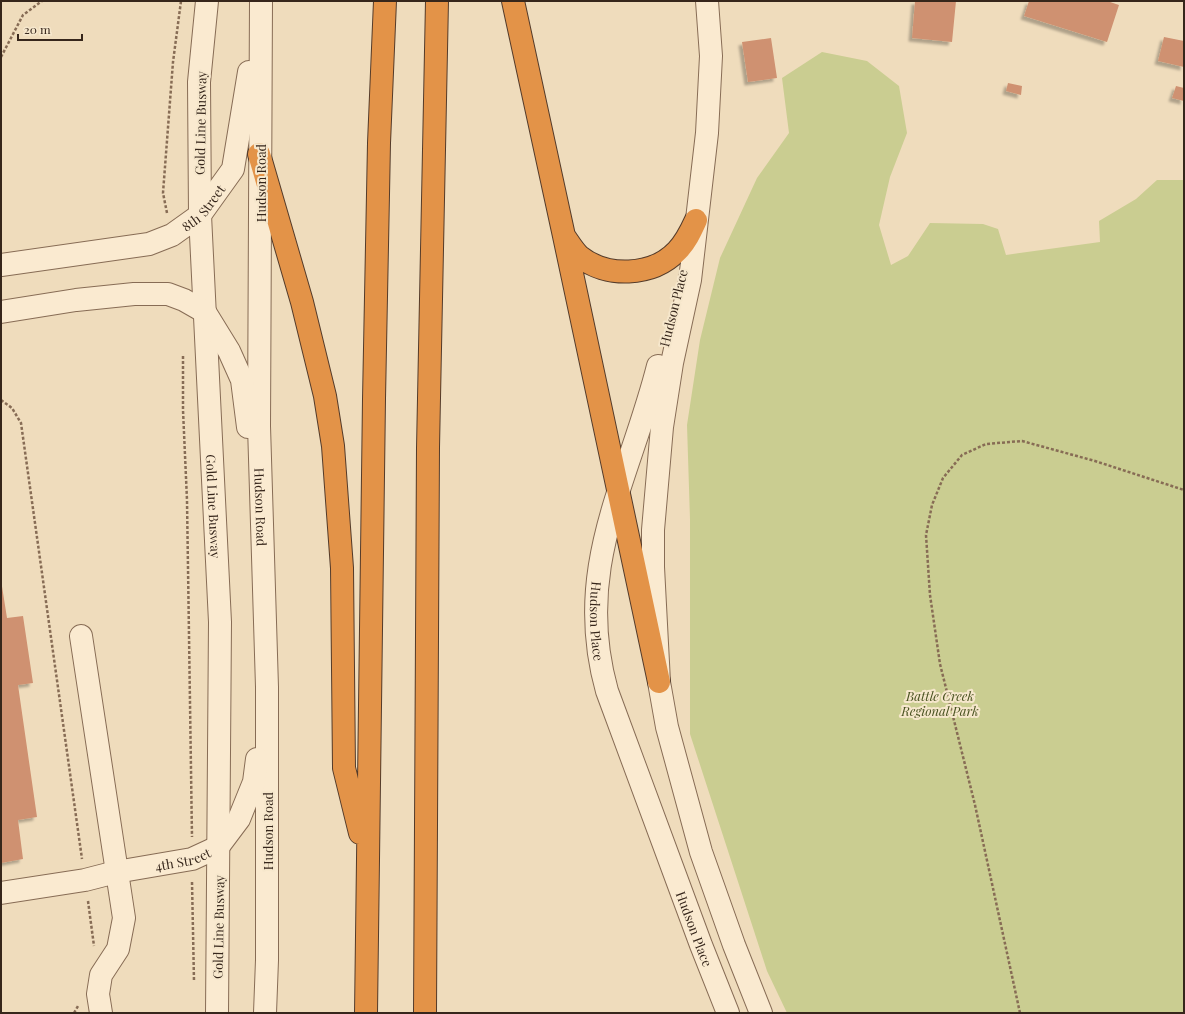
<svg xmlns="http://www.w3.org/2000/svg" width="1185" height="1014" font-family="'Playfair Display',serif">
  <defs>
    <filter id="shadow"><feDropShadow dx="-3.5" dy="3.5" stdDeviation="1" flood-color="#0004"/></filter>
  </defs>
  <rect width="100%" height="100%" fill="#efdcbc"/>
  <!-- green -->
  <path fill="#cacd91" d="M822,52L867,61L899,86L907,133L890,177L879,225L891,265L908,256L930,223L983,224L998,229L1006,255L1100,242L1099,221L1136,199L1157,180H1184V1013H787L767,971L690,734V519L687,425L700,340L720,258L757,178L789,133L782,78Z"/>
  <!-- building -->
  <path fill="#cf9171" filter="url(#shadow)" d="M915,1H956L952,42L912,38Z
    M1029,1H1107L1119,5L1107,42L1024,16Z
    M1164,37L1184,41V67L1158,61Z
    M771,38L777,78L748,82L742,42Z
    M1008,83L1022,86L1021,95L1006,91Z
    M1176,86L1184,88V101L1172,98Z
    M1,580L7,618L23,616L33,683L18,685L37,817L18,820L23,859L1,863Z"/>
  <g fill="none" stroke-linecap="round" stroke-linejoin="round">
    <!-- minor casing -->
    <g stroke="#876c55" stroke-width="24">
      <g id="minor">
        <path id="s1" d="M207,1L199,82L200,215L220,622L217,1013"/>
        <path id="s2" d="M261,1L259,426L267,687V960L265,1013"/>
        <path d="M707,1L711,56L707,133L690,280L672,363L662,427L653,530V567L659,682L667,727L701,852L734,945L761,1013"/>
        <path id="s3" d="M1,265L149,244L172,235L200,215L233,169L249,72"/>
        <path d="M1,312L76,300L134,294H168L184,300L205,312L229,351L242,380L248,427"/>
        <path id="s4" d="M658,366C629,481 572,567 607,691L701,945L728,1013"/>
        <path d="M81,636L124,918L118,949L101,975L98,994L101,1013"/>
        <path id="s5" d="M1,893L85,880L116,872L192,859L218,847L239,819L254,782L257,759"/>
      </g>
    </g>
    <!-- highway casing -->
    <g stroke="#543b2a" stroke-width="24">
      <path id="highway" d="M513,1L564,236C569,243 573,250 579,256C606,278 652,277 677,251C686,242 691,231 696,220
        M259,154L302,302L325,396L333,446L342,568L344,768L360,833
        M564,236L659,682
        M366,1013L374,399L379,143L385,1
        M425,1013L428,448L437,1"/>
    </g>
    <!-- path -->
    <path stroke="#876c55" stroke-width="2.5" stroke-dasharray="3 2" stroke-linecap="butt" d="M1,57L23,15L42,1
      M167,213L163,193L173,62L181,1
      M183,356V410L187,500L192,837
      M1,400L12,408L21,423L82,859
      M192,882L194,981
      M88,901L94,946
      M74,1013L78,1006
      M1020,1013L975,805L940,664L930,595L926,535L932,505L943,478L962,455L986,444L1022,441L1095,461L1184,490"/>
    <!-- minor -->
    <use href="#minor" stroke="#faead0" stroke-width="22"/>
    <!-- highway -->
    <use href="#highway" stroke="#e39348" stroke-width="22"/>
  </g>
  <g text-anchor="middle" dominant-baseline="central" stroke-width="4" stroke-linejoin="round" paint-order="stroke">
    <!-- street labels -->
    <g font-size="13" fill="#36261b" stroke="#f6e7cc">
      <text transform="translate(200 123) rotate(-89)">Gold Line Busway</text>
      <text transform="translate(260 183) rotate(-90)">Hudson Road</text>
      <text stroke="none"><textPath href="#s3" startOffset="216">8th Street</textPath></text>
      <text transform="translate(673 308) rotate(-76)">Hudson Place</text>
      <text stroke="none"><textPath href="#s1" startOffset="506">Gold Line Busway</textPath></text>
      <text stroke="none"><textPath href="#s2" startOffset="506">Hudson Road</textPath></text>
      <text stroke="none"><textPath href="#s4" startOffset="264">Hudson Place</textPath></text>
      <text transform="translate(267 831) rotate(-90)">Hudson Road</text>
      <text stroke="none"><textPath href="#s5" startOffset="185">4th Street</textPath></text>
      <text transform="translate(218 927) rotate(-89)">Gold Line Busway</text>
      <text stroke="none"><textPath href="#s4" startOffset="588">Hudson Place</textPath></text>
    </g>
    <!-- park labels -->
    <g font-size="13" font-style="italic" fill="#4a5321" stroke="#f6e7cc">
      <text x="940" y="695">Battle Creek<tspan x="940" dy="15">Regional Park</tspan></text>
    </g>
  </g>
  <!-- border -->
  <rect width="1185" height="1014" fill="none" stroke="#36261b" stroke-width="4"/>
  <!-- scale -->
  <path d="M18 34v6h64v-6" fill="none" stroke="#36261b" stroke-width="2"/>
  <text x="24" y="34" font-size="12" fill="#36261b" stroke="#f6e7cc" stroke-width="3" paint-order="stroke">20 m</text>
</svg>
